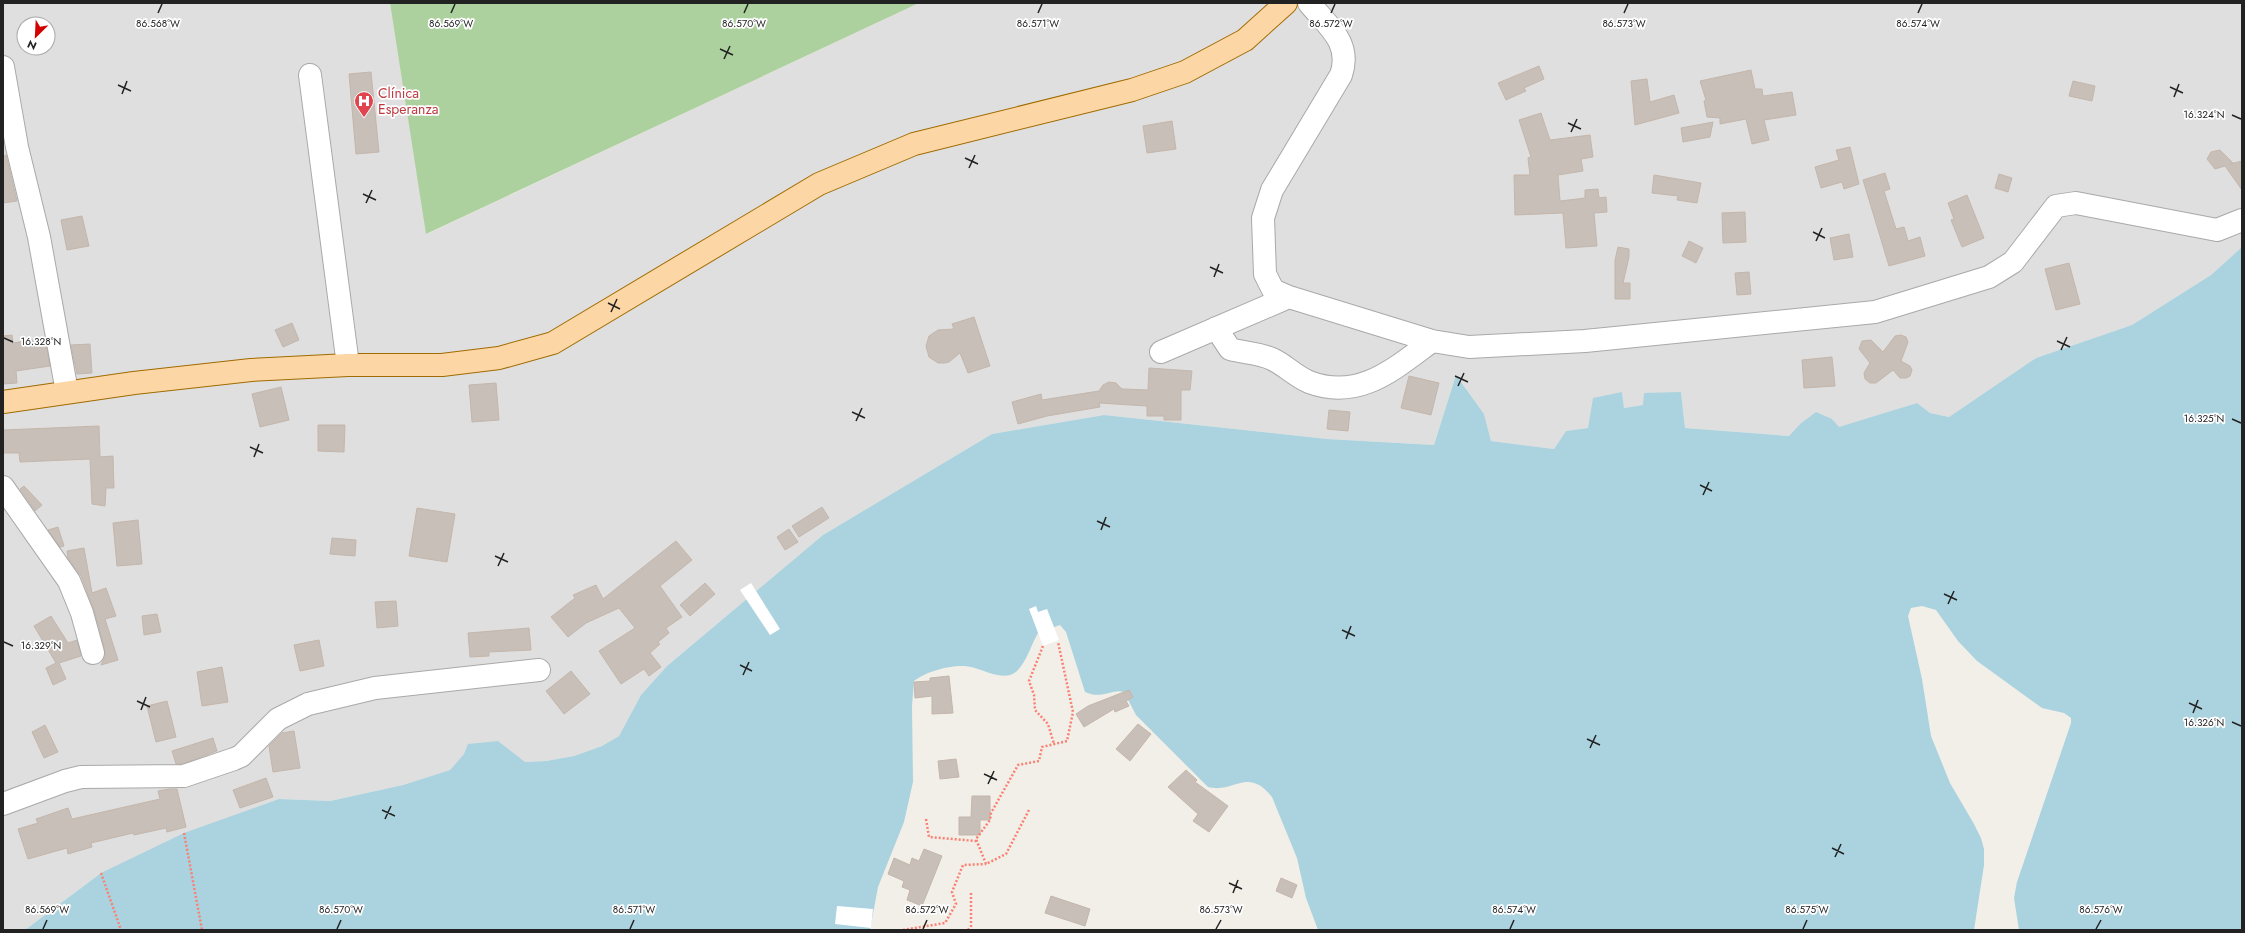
<svg xmlns="http://www.w3.org/2000/svg" width="2245" height="933" font-family="Jost,sans-serif">
  <rect width="100%" height="100%" fill="#f2efe9"/>
  <!-- residential -->
  <path fill="#e0dfdf" fill-rule="evenodd" d="M3,3H390L427,234L919,3H2242V247L2211,275L2132,325L2036,358L1949,417L1930,413L1917,403L1839,428L1832,419L1800,424L1789,436L1685,428L1681,392L1643,405L1624,408L1622,392L1588,428L1566,431L1554,449L1491,441L1484,414L1456,375L1434,445L1327,439L1104,415L992,434L823,535L667,666L641,695L619,736L602,746L574,756L546,761L524,762L498,741L464,754L450,770L403,785L330,801L279,799L101,873L25,930H3ZM24,24H48V48H24Z"/>
  <!-- forest -->
  <path fill="#add19e" d="M390,3H919L426,234Z"/>
  <!-- water -->
  <path fill="#aad3df" d="M2242,247V930H2019L2014,898L2017,882L2071,723V718L2064,713L2042,708L1977,661L1958,641L1936,610L1922,606L1911,608L1908,616L1922,679L1931,736L1950,783L1974,824L1981,838L1984,849V865L1974,930H1318L1306,898L1297,858L1272,797C1247,766 1234,794 1208,787L1136,715L1124,692C1113,688 1102,700 1085,692L1066,632L1060,625L1038,633C1031,645 1027,661 1017,671C1003,684 979,666 964,666C949,665 925,672 914,681L912,706L913,782L904,822L878,887L870,930H25L101,873L184,833L279,799L330,801L403,785L450,770L464,754L468,744L498,741L525,762L546,761L574,756L602,746L619,736L641,695L667,666L823,535L992,434L1104,415L1327,439L1434,445L1456,375L1484,414L1491,441L1554,449L1566,431L1588,428L1593,398L1622,392L1624,408L1643,405L1644,393L1681,392L1685,428L1789,436L1800,424L1816,412L1832,419L1839,427L1917,403L1930,413L1949,417L2036,358L2132,325L2211,275Z"/>
  <!-- pier -->
  <path fill="#fff" d="M751,583L780,629L770,635L740,590Z
    M1036,606L1038,612L1047,609L1059,640L1043,646L1029,609Z
    M837,906L873,909L871,928L835,924Z"/>
  <!-- building -->
  <path fill="#c7bfb8" stroke="#c4b6ab" d="M1539,66L1544,79L1524,88L1526,91L1506,100L1498,83Z
    M1751,70L1755,89H1762L1763,96L1792,92L1796,115L1764,120L1769,140L1752,144L1746,119L1720,124V118L1707,117L1704,101L1706,100L1700,81Z
    M371,72L379,152L356,154L349,74Z
    M1647,79L1650,102L1674,95L1679,113L1635,125L1631,81Z
    M2073,81L2095,86L2092,101L2069,96Z
    M1541,113L1550,140L1590,135L1593,157L1581,159L1583,171L1558,175L1560,201L1585,198V190L1598,189L1599,198L1606,197L1607,212L1594,213L1597,246L1566,248L1563,213L1515,215L1514,175H1530L1528,158L1531,157L1519,120Z
    M1172,121L1176,149L1147,153L1143,126Z
    M1713,122L1710,137L1683,142L1681,128Z
    M1850,147L1859,184L1844,189L1842,182L1821,188L1815,167L1839,160L1836,150Z
    M2220,150L2233,163L2230,164L2242,161V190L2225,166L2215,169L2207,159L2211,152Z
    M6,155L17,201L3,203V156Z
    M1885,173L1890,189L1884,191L1896,229L1904,227L1908,241L1920,237L1925,256L1889,266L1863,180Z
    M1999,174L2012,178L2008,192L1995,188Z
    M1654,175L1701,183L1697,203L1677,200L1678,196L1652,193Z
    M1967,195L1984,238L1962,247L1951,220L1954,219L1948,203Z
    M1745,212L1746,242L1723,243L1722,213Z
    M82,216L89,246L67,250L61,220Z
    M1849,234L1853,257L1834,260L1830,238Z
    M1689,241L1703,248L1696,263L1682,256Z
    M1618,247L1629,249V257L1623,283H1630V299H1615V260Z
    M2069,263L2080,304L2056,310L2045,269Z
    M1749,272L1751,294L1737,295L1735,273Z
    M974,317L990,366L968,373L960,353L949,362L944,363H938L929,357L926,346L929,336L938,330L954,329L952,324Z
    M292,323L299,340L283,347L275,330Z
    M12,335L13,343L45,338L50,366L16,371L17,383L3,384V336Z
    M1901,335L1906,337L1908,342L1901,361L1910,366L1912,370L1910,376L1906,378H1900L1893,370L1876,383H1870L1865,379L1864,373L1870,363L1859,349L1862,341L1871,340L1883,352L1895,336Z
    M90,344L92,373L77,374L71,345Z
    M1832,357L1835,386L1804,388L1802,360Z
    M1149,368L1192,371L1190,390H1181V420H1164V416H1147V406L1099,403L1100,407L1047,416L1018,424L1012,402L1041,394L1042,400L1099,391L1103,385L1109,382L1116,383L1122,389L1148,390Z
    M1409,376L1439,383L1431,415L1401,408Z
    M496,383L499,420L472,422L469,385Z
    M281,387L289,420L260,427L252,394Z
    M1329,410L1350,412L1348,431L1327,429Z
    M318,425H345L344,452L318,451Z
    M99,426L100,457L113,456L114,488H106L105,506L92,504L90,459L20,462L19,453H3V430Z
    M24,486L42,505L35,511L20,489Z
    M822,507L829,518L799,537L792,526Z
    M417,508L455,514L447,562L409,556Z
    M138,520L142,564L117,566L113,523Z
    M58,527L64,546L60,547L48,530Z
    M789,529L798,542L785,550L777,537Z
    M332,538L356,540L355,556L330,554Z
    M676,541L692,560L660,586L682,617L666,628L669,633L658,642L660,644L650,653L661,667L649,676L644,669L621,684L599,651L635,628L619,608L586,623L568,637L551,617L575,598L573,595L596,585L603,599Z
    M84,548L92,593L106,588L116,616L105,619L118,660L101,665L105,657V650L94,610L81,576L68,558L67,551Z
    M705,583L715,594L690,616L680,605Z
    M396,601L398,626L377,628L375,602Z
    M157,614L161,632L144,635L142,616Z
    M51,616L68,643L77,640L81,656L59,663L66,679L53,685L46,668L56,663L34,626Z
    M529,628L531,650L489,652V656L470,657L468,633Z
    M319,640L324,666L300,671L294,645Z
    M222,667L228,702L202,706L197,672Z
    M571,671L590,694L564,714L546,691Z
    M949,676L953,713L932,714V696L915,698L914,682L930,681V678Z
    M1129,690L1133,697L1126,701L1129,706L1115,712L1114,709L1084,727L1076,714L1088,706Z
    M167,701L176,737L156,742L147,706Z
    M1138,724L1151,734L1130,761L1116,749Z
    M45,725L58,752L44,758L32,732Z
    M294,731L300,768L273,772L269,746L282,733Z
    M213,738L217,751L182,764H176L172,751Z
    M956,759L959,777L940,779L938,761Z
    M1186,770L1197,780L1195,782L1228,806L1209,832L1193,821L1198,814L1168,787Z
    M266,778L273,797L240,808L233,790Z
    M169,789H177L186,827L167,832L166,828L134,835L133,833L91,843L92,847L68,854L67,848L28,859L18,829L38,823L36,819L68,808L72,819L160,799L158,791Z
    M972,796H990V820H980V835H959V817H971Z
    M924,849L942,856L922,906L907,900L910,890L902,887L904,881L888,874L894,858L910,865L912,858L919,861Z
    M1281,878L1297,885L1292,898L1276,891Z
    M1051,896L1090,909L1085,926L1045,913Z"/>
  <g fill="none" stroke-linecap="round" stroke-linejoin="round">
    <!-- minor casing -->
    <g stroke="#a9a9a9" stroke-width="24">
      <path id="minor" d="M1309,3C1328,26 1352,43 1341,75L1272,190L1263,218L1265,274L1273,290L1289,297L1432,341L1469,347L1585,341L1875,312L1989,277L2013,262L2056,206L2076,203L2217,230L2242,220
        M3,67L17,147L39,237L67,392
        M310,75L348,365
        M1216,328L1230,349C1244,353 1259,353 1272,359C1285,365 1295,376 1309,382C1359,401 1394,369 1432,341
        M1161,352L1289,297
        M3,487L69,581L82,613L93,653
        M3,804L65,781L81,777L184,776L234,759L241,756L278,719L308,704L375,688L539,670"/>
    </g>
    <!-- major casing -->
    <g stroke="#a06b00" stroke-width="24">
      <path id="major" d="M3,402L134,383L251,370L348,365H442L499,358L553,343L819,184L914,144L1132,90L1185,72L1245,40L1286,3"/>
    </g>
    <!-- path -->
    <path stroke="#fa8072" stroke-width="2.5" stroke-dasharray="2 2" stroke-linecap="butt" d="M1043,646L1029,681L1034,695L1035,710L1048,724L1054,744
      M1029,810L1006,854L986,864L976,839L990,820L991,813L1018,765L1039,761L1042,747L1067,741L1073,712L1058,642
      M926,819L929,837L976,841
      M184,833L202,930
      M101,873L121,930
      M903,930L945,923L956,904L952,892L963,865L986,864
      M968,930L971,926V893"/>
    <!-- minor -->
    <use href="#minor" stroke="#fff" stroke-width="22"/>
    <!-- major -->
    <use href="#major" stroke="#fcd6a4" stroke-width="22"/>
  </g>
  <!-- ticks -->
  <path fill="none" stroke="#222" stroke-width="1.5" d="M158,13L162,4M451,13L455,4M744,13L748,4M1038,13L1042,4M1331,13L1335,4M1624,13L1628,4M1918,13L1922,4M720,49L733,55M724,59L730,46M118,85L131,91M2170,87L2183,93M122,94L127,81M2174,97L2179,84M2232,115L2241,119M1568,123L1581,129M1571,132L1577,119M965,158L978,164M969,168L975,155M363,194L376,200M366,203L372,190M1813,232L1825,238M1816,241L1822,228M1210,267L1223,273M1214,277L1219,264M608,303L620,309M611,312L617,299M4,338L13,342M2057,341L2070,347M2061,350L2067,337M1455,376L1468,382M1458,386L1464,373M852,412L865,418M2232,419L2241,423M856,421L862,408M250,447L263,453M254,457L259,444M1700,485L1712,491M1703,495L1709,482M1097,521L1110,527M1101,530L1106,517M495,556L508,562M498,566L504,553M1944,594L1957,600M1948,604L1954,591M1342,630L1355,636M1346,639L1351,626M4,642L13,646M740,665L752,671M743,675L749,662M137,701L150,707M2189,703L2202,709M141,710L146,697M2193,713L2198,700M2232,722L2241,726M1587,739L1600,745M1590,748L1596,735M984,774L997,780M988,784L994,771M382,810L395,816M385,819L391,806M1832,848L1844,854M1835,857L1841,844M1229,883L1242,889M1233,893L1238,880M43,929L47,920M337,929L341,920M630,929L634,920M923,929L927,920M1216,929L1221,920M1510,929L1514,920M1803,929L1807,920M2096,929L2101,920"/>
  <!-- icons -->
  <defs>
    <g id="hospital-pin" transform="scale(1)"><path d="M0 17L-7.5 6A9.5 9.5 0 1 1 7.5 6Z" fill="#e0444e" stroke="#fff"/><path d="M-5-5h3v3.5h4V-5h3V5h-3V1.5h-4V5h-3Z" fill="#fff"/></g>
  </defs>
  <g fill-rule="evenodd">
    <use href="#hospital-pin" x="364" y="101"/>
  </g>
  <g text-anchor="middle" dominant-baseline="central" stroke-width="3.5" stroke-linejoin="round" paint-order="stroke">
    <!-- health labels -->
    <g font-size="14" fill="#be3a42" stroke="#fff" text-anchor="start">
      <text x="378" y="93">Clínica<tspan x="378" dy="16">Esperanza</tspan></text>
    </g>
  </g>
  <g font-size="10" text-anchor="middle" fill="#222" stroke="#fff" stroke-width="3.5" stroke-linejoin="round" paint-order="stroke">
    <text x="158" y="27">86.568°W</text>
    <text x="451" y="27">86.569°W</text>
    <text x="744" y="27">86.570°W</text>
    <text x="1038" y="27">86.571°W</text>
    <text x="1331" y="27">86.572°W</text>
    <text x="1624" y="27">86.573°W</text>
    <text x="1918" y="27">86.574°W</text>
    <text x="2204" y="118">16.324°N</text>
    <text x="41" y="345">16.328°N</text>
    <text x="2204" y="422">16.325°N</text>
    <text x="41" y="649">16.329°N</text>
    <text x="2204" y="726">16.326°N</text>
    <text x="47" y="913">86.569°W</text>
    <text x="341" y="913">86.570°W</text>
    <text x="634" y="913">86.571°W</text>
    <text x="927" y="913">86.572°W</text>
    <text x="1221" y="913">86.573°W</text>
    <text x="1514" y="913">86.574°W</text>
    <text x="1807" y="913">86.575°W</text>
    <text x="2101" y="913">86.576°W</text>
  </g>
  <!-- border -->
  <rect width="2245" height="933" fill="none" stroke="#222222" stroke-width="8"/>
  <!-- north arrow -->
  <g transform="translate(36 36) rotate(204)"><circle r="19" fill="#ffffff" stroke="#a7a7a7"/>
  <path d="M0-3L7 15L0 10L-7 15Z" fill="#d40000"/>
  <text y="-6" font-size="11" font-weight="bold" text-anchor="middle" fill="#222222">N</text>
  </g>
</svg>
